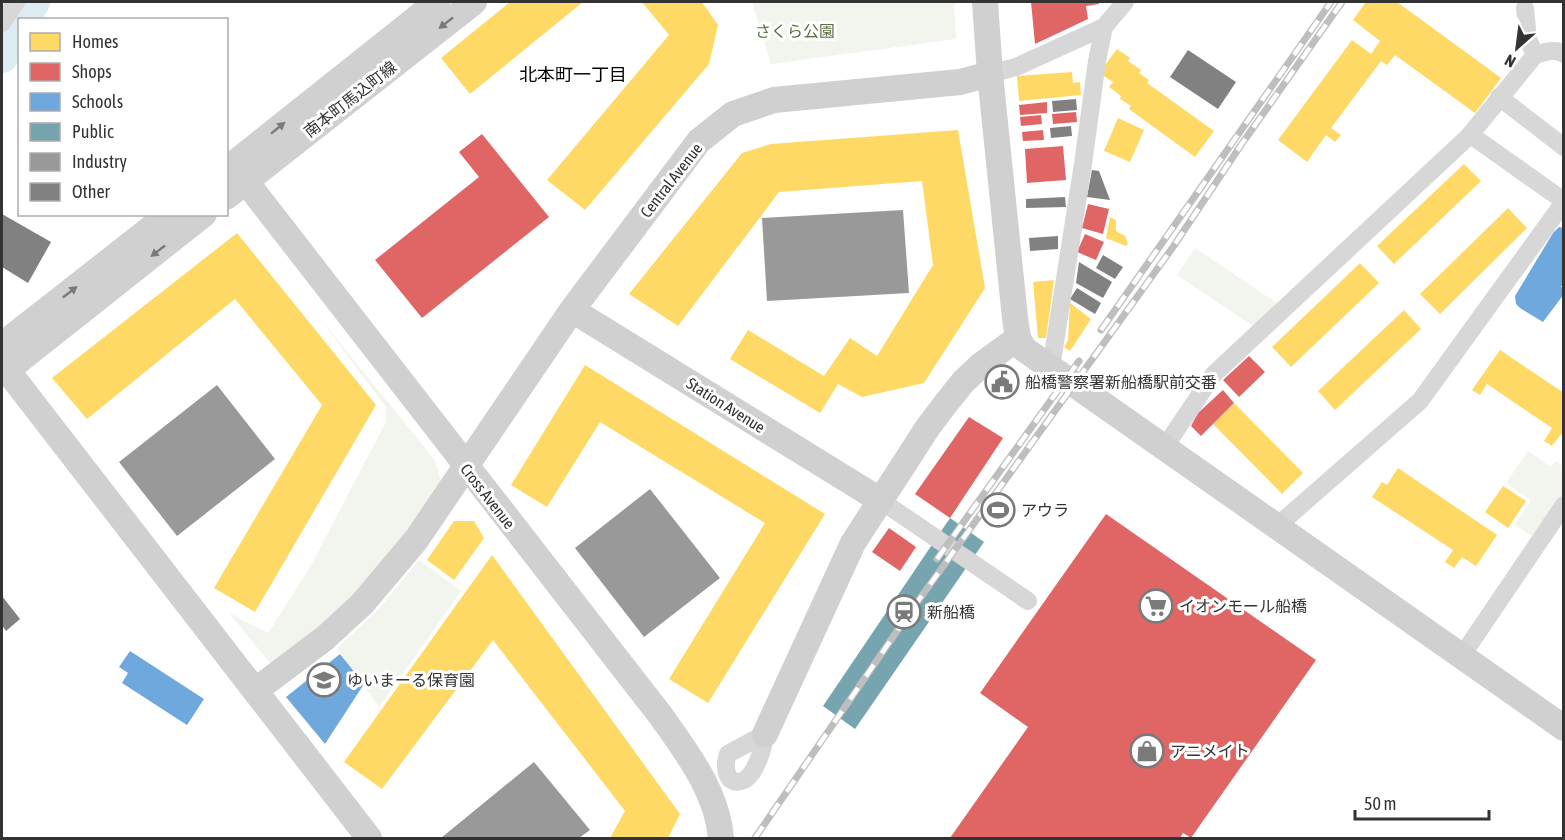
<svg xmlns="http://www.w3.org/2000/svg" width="1565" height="840" font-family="'Asap Condensed','Noto Sans JP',sans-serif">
  <rect width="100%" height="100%" fill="#fff"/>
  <!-- green -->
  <path fill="#f1f5ed" d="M752,2H954L956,39L771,64Z
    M1195,248L1277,303L1253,326L1177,275Z
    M318,316L434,459L443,486L360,594L274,668L229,613L268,633L309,569L386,422V407Z
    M1528,451L1551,467L1556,461L1563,466V494L1534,537L1515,525L1531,500L1506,483Z
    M419,560L461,591L379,707L337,648L376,612Z"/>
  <!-- homes -->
  <path fill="#ffd966" d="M510,2H583L470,94L441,58Z
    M642,2H702L718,25L709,64L585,210L547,180L669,35Z
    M1366,2H1397L1501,78L1475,113L1395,55L1387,65L1381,61L1331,128L1341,135L1335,142L1326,135L1307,162L1278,140L1352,40L1371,54L1380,41L1353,20Z
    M1117,49L1130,58L1128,61L1141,70L1139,73L1149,80L1147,83L1214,131L1195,157L1129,109L1131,106L1120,99L1121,96L1109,87L1113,82L1099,73Z
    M1072,72L1073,83L1080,82L1081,95L1019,101L1017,76Z
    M1118,118L1144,130L1130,162L1104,151Z
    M958,130L985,288L924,383L862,397L838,384L820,413L730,359L748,330L824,376L850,338L877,356L933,265L922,181L779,192L678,326L629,294L742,153L771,144Z
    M1464,164L1481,181L1394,264L1377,246Z
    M1508,208L1527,228L1440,314L1420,294Z
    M1110,217L1116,220V231L1125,236L1128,244L1126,246L1106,238Z
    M237,233L376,405L255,612L214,588L322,405L235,299L87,419L52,378Z
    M1360,263L1379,283L1291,367L1272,347Z
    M1054,280L1046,338H1038L1033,282Z
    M1070,303L1091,319L1070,351L1064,347L1068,340Z
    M1404,310L1421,329L1335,410L1318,391Z
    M1500,350L1564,393V436L1561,434L1552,446L1544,441L1552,428L1487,384L1480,395L1472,390Z
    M585,365L825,514L708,703L669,679L765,523L600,422L547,507L511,485Z
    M1234,403L1303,473L1282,494L1213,424Z
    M1398,468L1497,535L1476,566L1462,557L1454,568L1445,562L1453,550L1372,497L1382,482L1387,485Z
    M1503,486L1526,501L1508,528L1485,512Z
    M454,521H474L484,538L454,580L427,560Z
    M492,555L680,814L668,838H610L625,811L493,640L382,789L344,762Z"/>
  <!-- shops -->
  <path fill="#e06666" d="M1031,2H1099V4L1086,6L1088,19L1035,44Z
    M1047,102V113L1020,115L1019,105Z
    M1076,112L1077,122L1053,124L1052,114Z
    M1041,115L1042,124L1021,126L1020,117Z
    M1043,130L1044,140L1023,141L1022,132Z
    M482,134L549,217L422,318L375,260L479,177L459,152Z
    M1063,146L1066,180L1027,183L1025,149Z
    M1088,204L1109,209L1103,234L1082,228Z
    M1085,234L1104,242L1096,260L1077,252Z
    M1249,356L1265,372L1239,397L1223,380Z
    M1223,390L1234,403L1201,436L1191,426L1198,413Z
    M969,417L1003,438L950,518L915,494Z
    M1106,514L1316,660L1191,838L1183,833L1180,838H950L1028,727L980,693Z
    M889,528L916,547L900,571L872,552Z"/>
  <!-- schools -->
  <path fill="#6fa8dc" d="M1559,227L1564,228V282L1561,287L1564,288V294L1543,322L1520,308L1516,304L1515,296L1553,233Z
    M130,651L204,699L187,725L122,683L128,673L119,667Z
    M340,654L364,684L325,744L286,697Z"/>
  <!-- public -->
  <path fill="#76a5af" d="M950,518L984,542L855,729L823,706Z"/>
  <!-- industry -->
  <path fill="#999" d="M903,210L909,293L767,301L762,218Z
    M217,385L275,459L177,536L119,462Z
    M650,489L720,578L644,637L575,548Z
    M534,762L590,830L579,838H441Z"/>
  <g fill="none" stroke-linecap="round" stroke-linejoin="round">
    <!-- river -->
    <path stroke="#ddebf3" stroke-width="32" d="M23,20L34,2
      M2,57L20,26"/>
  </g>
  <!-- building -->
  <path fill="#818181" d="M1188,50L1236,82L1218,109L1170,77Z
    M1076,99L1077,110L1053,112L1052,101Z
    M1071,126L1072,136L1051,138L1050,128Z
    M1092,170L1099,171L1110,200L1087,197Z
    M1065,197L1066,207L1026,208V199Z
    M2,214L51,242L28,283L2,267Z
    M1058,236V249L1030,251L1029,238Z
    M1103,255L1123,267L1115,279L1096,268Z
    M1079,262L1112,282L1103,298L1076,283Z
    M1077,288L1101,303L1095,314L1070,299Z
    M2,596L20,619L6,631L2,625Z"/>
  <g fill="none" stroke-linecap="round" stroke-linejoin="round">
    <!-- street -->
    <path stroke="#d7d7d7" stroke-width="18" d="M1525,8L1528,39L1535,55
      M2,23L16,2
      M990,74L1016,67L1104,27
      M1499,97L1564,147
      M1469,136L1535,55C1545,52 1555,48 1564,54
      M1051,368L1083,164L1097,61L1104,27L1125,2
      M1164,448L1214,374L1469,136L1475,138L1564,201
      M880,500L1028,601
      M1276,527L1420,401L1564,202
      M1461,657L1564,505
      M765,734C764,747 755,777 742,781C725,786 724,765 728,754Z"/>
    <!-- secondary -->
    <path stroke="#d0d0d0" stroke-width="26" d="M985,2L990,74L1015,318L1018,338L1024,349L1564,728
      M233,165L661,716C687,753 717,791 721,838
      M226,170L437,2
      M226,197L474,2
      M572,310L880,500
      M2,345L169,214
      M7,370L369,838
      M2,374L204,214
      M256,690L325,638L362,604L416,540L572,310L699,141L733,114L774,100L960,82L990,74
      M765,734L853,543L928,427L947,402L963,382L981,365L1018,338"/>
    <!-- rail casing -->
    <g stroke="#bebebe" stroke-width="7">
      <path id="rail" d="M1101,330L1331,2
        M937,559L1079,361
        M755,838L908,615L1173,247L1241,145L1342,2"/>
    </g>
    <!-- rail -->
    <use href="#rail" stroke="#fff" stroke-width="4.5" stroke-dasharray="14" stroke-linecap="butt"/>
  </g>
  <!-- one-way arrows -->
  <defs><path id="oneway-solid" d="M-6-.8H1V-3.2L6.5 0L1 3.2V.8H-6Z" transform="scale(1.5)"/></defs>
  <g fill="#7a7a7a">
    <use href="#oneway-solid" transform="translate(446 23) rotate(142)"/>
    <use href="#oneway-solid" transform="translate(278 128) rotate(-39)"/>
    <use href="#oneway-solid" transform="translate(158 251) rotate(142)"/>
    <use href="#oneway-solid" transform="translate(70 292) rotate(-38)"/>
  </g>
  <!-- icons -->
  <defs>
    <g id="civic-ring" transform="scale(1.725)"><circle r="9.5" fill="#fff" stroke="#7a7a7a" stroke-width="1.5"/><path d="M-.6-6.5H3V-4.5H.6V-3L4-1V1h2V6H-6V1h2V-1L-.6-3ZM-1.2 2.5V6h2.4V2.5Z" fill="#7a7a7a"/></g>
    <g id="stadium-ring" transform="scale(1.725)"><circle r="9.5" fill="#fff" stroke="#7a7a7a" stroke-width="1.5"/><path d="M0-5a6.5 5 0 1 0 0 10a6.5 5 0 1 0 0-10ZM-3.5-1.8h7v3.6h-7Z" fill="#7a7a7a"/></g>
    <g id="supermarket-ring" transform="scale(1.725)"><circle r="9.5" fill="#fff" stroke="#7a7a7a" stroke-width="1.5"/><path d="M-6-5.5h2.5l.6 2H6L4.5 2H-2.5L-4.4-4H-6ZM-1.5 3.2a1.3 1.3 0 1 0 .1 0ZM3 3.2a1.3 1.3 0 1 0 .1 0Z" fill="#7a7a7a"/></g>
    <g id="station-ring" transform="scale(1.725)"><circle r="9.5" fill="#fff" stroke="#7a7a7a" stroke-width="1.5"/><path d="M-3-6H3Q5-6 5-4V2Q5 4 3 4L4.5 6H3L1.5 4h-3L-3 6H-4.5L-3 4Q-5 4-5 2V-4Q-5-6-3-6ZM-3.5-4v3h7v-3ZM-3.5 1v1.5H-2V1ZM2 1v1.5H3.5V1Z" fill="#7a7a7a"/></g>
    <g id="school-ring" transform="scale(1.725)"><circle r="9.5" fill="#fff" stroke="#7a7a7a" stroke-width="1.5"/><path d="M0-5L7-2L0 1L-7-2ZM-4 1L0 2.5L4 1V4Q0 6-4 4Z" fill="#7a7a7a"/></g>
    <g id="shop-ring" transform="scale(1.725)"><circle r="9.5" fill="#fff" stroke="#7a7a7a" stroke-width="1.5"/><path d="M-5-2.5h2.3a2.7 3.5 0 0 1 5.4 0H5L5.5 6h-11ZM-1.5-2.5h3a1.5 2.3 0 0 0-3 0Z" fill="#7a7a7a"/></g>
  </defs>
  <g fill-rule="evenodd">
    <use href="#civic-ring" x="1002" y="382"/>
    <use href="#stadium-ring" x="998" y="510"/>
    <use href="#supermarket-ring" x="1156" y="606"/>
    <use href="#station-ring" x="904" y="612"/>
    <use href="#school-ring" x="324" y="680"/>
    <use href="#shop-ring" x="1147" y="751"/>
  </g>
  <g text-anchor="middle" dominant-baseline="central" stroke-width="6" stroke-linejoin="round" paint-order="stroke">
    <!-- park labels -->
    <g font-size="16" fill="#56703f" stroke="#fff">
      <text x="795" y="31">さくら公園</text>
    </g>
    <!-- street labels -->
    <g font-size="16" fill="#333" stroke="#fff">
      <text transform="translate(350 99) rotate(-38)">南本町馬込町線</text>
      <text transform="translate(671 180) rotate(-52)">Central Avenue</text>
      <text transform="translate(726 405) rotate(32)">Station Avenue</text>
      <text transform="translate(488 496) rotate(52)">Cross Avenue</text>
    </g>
    <!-- poi labels -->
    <g font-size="16" fill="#333" stroke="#fff" text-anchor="start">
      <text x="1025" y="382">船橋警察署新船橋駅前交番</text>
      <text x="1021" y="510">アウラ</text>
      <text x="1179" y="606">イオンモール船橋</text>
      <text x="927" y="612">新船橋</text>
      <text x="347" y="680">ゆいまーる保育園</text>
      <text x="1170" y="751">アニメイト</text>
    </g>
    <!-- neighbourhood labels -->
    <g font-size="18" fill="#000" stroke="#fff">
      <text x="573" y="74">北本町一丁目</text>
    </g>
  </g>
  <!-- border -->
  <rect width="1565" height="840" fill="none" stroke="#333333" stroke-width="6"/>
  <!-- legend -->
  <rect x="18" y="18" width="210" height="198" fill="#ffffff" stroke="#adadad" stroke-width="1.5"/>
  <rect x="30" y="33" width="30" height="18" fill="#ffd966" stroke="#adadad" stroke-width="1.5"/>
  <text x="72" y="48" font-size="18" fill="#333333">Homes</text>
  <rect x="30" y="63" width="30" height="18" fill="#e06666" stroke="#adadad" stroke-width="1.5"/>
  <text x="72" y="78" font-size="18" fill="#333333">Shops</text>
  <rect x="30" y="93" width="30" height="18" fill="#6fa8dc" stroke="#adadad" stroke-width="1.5"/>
  <text x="72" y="108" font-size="18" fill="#333333">Schools</text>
  <rect x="30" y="123" width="30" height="18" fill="#76a5af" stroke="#adadad" stroke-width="1.5"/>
  <text x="72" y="138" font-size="18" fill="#333333">Public</text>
  <rect x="30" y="153" width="30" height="18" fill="#999999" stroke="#adadad" stroke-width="1.5"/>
  <text x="72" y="168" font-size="18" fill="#333333">Industry</text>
  <rect x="30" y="183" width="30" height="18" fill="#818181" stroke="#adadad" stroke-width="1.5"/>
  <text x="72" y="198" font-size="18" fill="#333333">Other</text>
  <!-- north arrow -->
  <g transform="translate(1517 48) rotate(208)" stroke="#ffffff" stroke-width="4.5" paint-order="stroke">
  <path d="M0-4.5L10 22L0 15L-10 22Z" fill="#333333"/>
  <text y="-9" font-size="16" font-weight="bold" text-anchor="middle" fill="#333333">N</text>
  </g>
  <!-- scale -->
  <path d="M1355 810v9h134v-9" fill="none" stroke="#333333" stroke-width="3"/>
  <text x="1364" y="810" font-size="18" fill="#333333" stroke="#ffffff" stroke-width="4.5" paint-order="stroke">50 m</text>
</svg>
